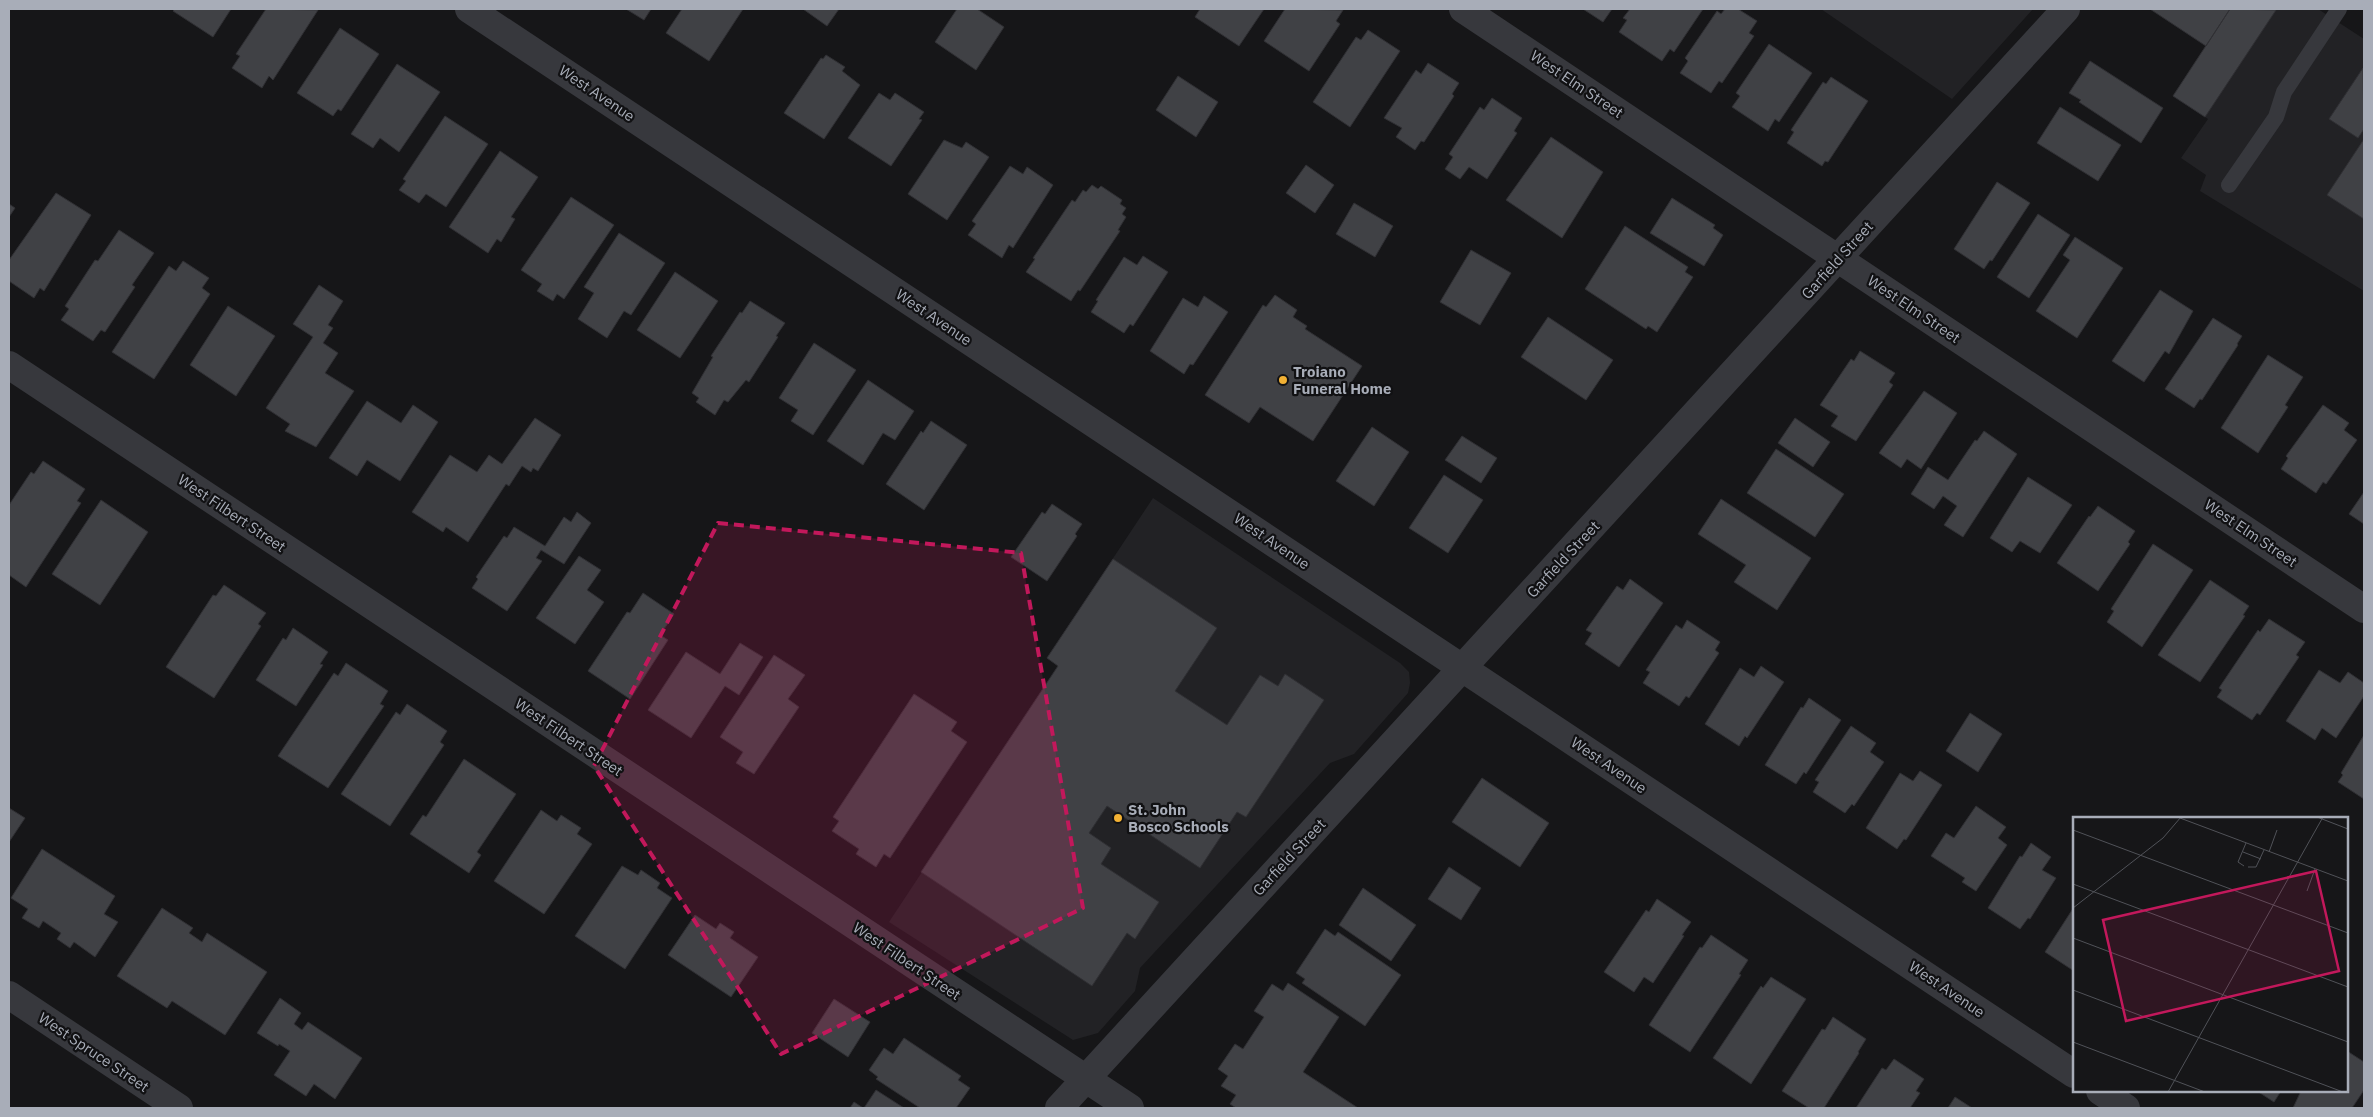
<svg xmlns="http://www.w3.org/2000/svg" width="2373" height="1117" font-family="'IBM Plex Sans',sans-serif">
  <rect width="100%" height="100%" fill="#161618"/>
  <!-- built -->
  <path fill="#222225" d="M1821,9H2033L1952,99Z
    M2230,9H2318L2364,39V291L2200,191L2206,175L2181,158L2208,119L2173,96Z
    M1153,498L1400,663L1409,672L1410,683L1408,693L1354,754L1330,763L1140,968L1135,991L1098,1033L1073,1040L889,922L1058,666L1047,658Z"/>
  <!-- building -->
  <path fill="#404145" stroke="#303034" d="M175,9H231L213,37L173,11Z
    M266,9L318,10L273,80L269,76L262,88L232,68L240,56L236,54Z
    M626,9H651L644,20Z
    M682,9H743L709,61L666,33Z
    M803,9H839L827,26Z
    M957,9H977L1004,27L976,70L935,42Z
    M1200,9H1264L1239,46L1195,17Z
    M1285,9L1343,10L1336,21L1340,24L1309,71L1264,41Z
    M1583,9H1612L1603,22Z
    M1630,9H1703L1674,52L1670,49L1662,61L1619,32L1627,20L1623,18Z
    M1725,9H1738L1757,21L1749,33L1754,36L1722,83L1719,81L1711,93L1680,73L1688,61L1685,58L1717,11L1721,14Z
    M2150,9H2230L2206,46Z
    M2230,9L2276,10L2205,117L2173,96Z
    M340,28L379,54L341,111L338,109L333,116L297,93Z
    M1368,30L1400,51L1350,127L1313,102L1356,37L1361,40Z
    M1769,44L1812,73L1779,122L1775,119L1768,131L1732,107L1740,96L1736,93Z
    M826,55L845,67L842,71L860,85L824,139L784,113L821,58L823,59Z
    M2090,61L2163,108L2141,143L2079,102L2081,100L2069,93Z
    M1428,63L1459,83L1452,94L1454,96L1424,142L1421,141L1415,150L1396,137L1402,128L1384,118L1416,70L1421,74Z
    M397,64L440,92L399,152L380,138L373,148L351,134Z
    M2363,68L2364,129L2358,138L2329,119Z
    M1178,76L1218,102L1196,137L1156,110Z
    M1831,77L1868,101L1828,162L1825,161L1822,166L1787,143L1794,132L1791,130L1823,82L1826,84Z
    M879,93L890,100L895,93L924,112L919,119L922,120L891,166L848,138Z
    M1492,98L1522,118L1514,131L1517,133L1487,179L1469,167L1460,179L1445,169L1453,157L1449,154L1480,107L1484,110Z
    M2060,107L2121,145L2098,181L2037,143Z
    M445,116L488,144L446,207L426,194L419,203L399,190L406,181L403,179Z
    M1551,137L1603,172L1562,238L1506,200Z
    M2364,139V219L2327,195Z
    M944,140L962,148L966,142L989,157L947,220L908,194Z
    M500,151L538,177L511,217L515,219L501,242L497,239L488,253L449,227Z
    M1306,165L1334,185L1315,213L1286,193Z
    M1010,166L1023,174L1027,167L1053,185L1013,248L1009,245L1002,258L968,235L976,224L972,221Z
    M1997,182L2030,203L1992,261L1990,260L1984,269L1954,249Z
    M1092,185L1098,189L1101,186L1122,200L1120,204L1126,208L1122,214L1126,217L1118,230L1120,231L1080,291L1078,290L1071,301L1026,272L1035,259L1033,258L1072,200L1075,202L1083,190L1086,192Z
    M56,193L91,215L44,291L40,288L34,298L9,281V260Z
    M571,197L614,225L564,299L557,294L553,301L537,291L542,284L521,270Z
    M1672,198L1715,225L1713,228L1723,235L1704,266L1650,233Z
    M1354,203L1393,226L1375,257L1336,234Z
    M9,204L15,208L9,217Z
    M2038,214L2070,235L2029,298L1997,277Z
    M1625,226L1688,267L1685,272L1693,277L1657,332L1648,326L1646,329L1585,289Z
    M119,230L154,253L132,285L135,287L105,332L101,330L93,341L61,320L69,309L65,306L95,260L98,261Z
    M619,233L665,263L631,315L624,311L607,338L578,319L594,293L584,287Z
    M2075,237L2123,268L2077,338L2036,311L2070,260L2063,255Z
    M1471,250L1511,273L1480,325L1440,302Z
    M1143,256L1168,272L1133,326L1130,324L1124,333L1091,312L1098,301L1096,300L1124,257L1137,265Z
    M183,261L209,278L202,288L210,294L154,379L112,352L169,266L176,271Z
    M675,272L718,301L680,358L637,330Z
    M319,285L343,301L328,325L333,328L323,343L338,353L325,373L354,391L316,447L285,431L290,424L266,408L313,337L293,324Z
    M2160,290L2193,311L2169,354L2165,351L2144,382L2112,361Z
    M1275,295L1297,310L1293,317L1307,326L1305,329L1362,366L1313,441L1260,407L1249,423L1205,395L1263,305L1266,307Z
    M1204,296L1228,312L1193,365L1190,364L1184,374L1150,351L1183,298L1198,307Z
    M750,301L785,323L776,336L778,337L749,382L746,380L728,402L724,400L715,415L696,402L699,398L692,393L713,357L711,356L740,312L742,313Z
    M228,306L275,336L236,396L190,365Z
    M1548,317L1613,360L1586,400L1521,357Z
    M2213,318L2242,336L2237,344L2238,345L2202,400L2200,399L2194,408L2165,389Z
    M814,343L856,370L813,435L791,421L798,410L779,398Z
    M1860,351L1895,373L1889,382L1893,385L1856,441L1831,426L1838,416L1820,405L1851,359L1854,361Z
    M2268,355L2303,377L2285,405L2288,407L2258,453L2221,428Z
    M868,380L914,411L895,440L883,433L863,465L827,441Z
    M1924,391L1957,413L1921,469L1907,459L1901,468L1879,453Z
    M367,401L401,423L413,405L438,422L400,481L367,460L357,476L329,458Z
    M2323,405L2349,423L2344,430L2357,440L2326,484L2323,482L2316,493L2281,469L2288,458L2286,456Z
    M535,418L561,435L538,471L533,468L531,472L522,466L509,486L506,484L468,542L446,527L443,532L412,512L450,455L477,472L489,455L502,464Z
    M1795,418L1830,442L1813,467L1778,443Z
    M931,421L967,445L924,510L886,484L921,431L923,433Z
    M1372,427L1409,452L1374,506L1336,481Z
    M1984,431L2017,454L1963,537L1944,525L1957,506L1943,496L1934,509L1911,494L1928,467L1948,480L1975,440L1977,441Z
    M1462,436L1497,458L1481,483L1445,460Z
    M1776,449L1844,494L1815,537L1747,493Z
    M43,461L85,489L77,501L81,503L26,587L9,575V505L31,472L34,474Z
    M1444,475L1483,500L1448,553L1409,528Z
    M2028,477L2072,505L2040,553L2020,541L2012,552L1990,538Z
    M2364,492V524L2349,514Z
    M1721,499L1811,558L1777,610L1734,582L1746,565L1698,534Z
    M101,500L148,532L100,605L52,574Z
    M1052,504L1082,524L1075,534L1077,536L1047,581L1011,557L1042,512L1045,514Z
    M2098,506L2135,531L2128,542L2130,544L2098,591L2057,563L2089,516L2090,517Z
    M577,512L591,523L564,564L541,550L536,558L542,561L507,611L472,588L478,579L476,577L504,536L507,538L514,527L545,546L564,517L571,522Z
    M2153,544L2193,570L2142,647L2107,622L2114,611L2111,609Z
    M579,556L601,570L587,590L604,602L575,644L536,618Z
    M1113,559L1217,628L1175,691L1227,725L1260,675L1278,686L1285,674L1324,700L1246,817L1237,812L1200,868L1107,806L1089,833L1111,848L1101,864L1159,902L1135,939L1127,933L1092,986L921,872L1058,666L1047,658Z
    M1630,579L1663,603L1619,667L1585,644L1592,633L1586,630L1617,586L1623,590Z
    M2210,580L2249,606L2243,615L2245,616L2200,682L2158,655Z
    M224,585L266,613L258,624L261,626L214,698L166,667L213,595L216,596Z
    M643,593L674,614L660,635L668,640L630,699L588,671L627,612L630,613Z
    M2269,619L2305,642L2296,655L2299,657L2260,715L2257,713L2252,720L2217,697L2222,690L2219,688L2258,630L2260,632Z
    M1687,620L1720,642L1715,650L1719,653L1689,698L1686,696L1679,706L1643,683L1650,672L1646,670L1676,625L1682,629Z
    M293,628L328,652L320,664L323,665L296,706L256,680L283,638L286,640Z
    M740,643L763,657L739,695L725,686L691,738L648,710L686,652L720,674Z
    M774,655L805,675L788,699L799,707L754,774L736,763L743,752L720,737Z
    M346,663L388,691L380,704L384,706L328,788L278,756L334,673L338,676Z
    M1761,666L1784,682L1747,738L1745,736L1739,746L1705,724L1740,668L1754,677Z
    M2319,670L2340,683L2348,672L2364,683V696L2336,738L2322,728L2315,740L2286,721Z
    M914,694L957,722L951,731L967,742L890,858L884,854L876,867L856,854L859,849L832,831L839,821L833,817Z
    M1809,698L1841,720L1806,774L1804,772L1796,784L1765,765L1801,707L1803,708Z
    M407,704L447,731L440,742L444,745L390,826L341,794L396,712L400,715Z
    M1970,713L2002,734L1978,772L1946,751Z
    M1851,726L1876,743L1870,752L1884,762L1854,806L1852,804L1845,813L1813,792L1819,782L1815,780Z
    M2364,735V799L2338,782L2343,775L2341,773Z
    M464,759L516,794L477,852L481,855L469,873L410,834L423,815L426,817Z
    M1920,771L1942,785L1906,840L1904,839L1897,849L1866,828L1900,773L1913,781Z
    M1482,778L1549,823L1520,867L1452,822Z
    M1976,806L2006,827L1998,838L2007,845L1976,891L1962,882L1965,878L1931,856L1946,833L1954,838Z
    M9,808L25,818L9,842Z
    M541,810L557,821L561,815L581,828L577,834L592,844L544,914L494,881Z
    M2031,843L2051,857L2042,870L2056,878L2030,919L2028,918L2020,929L1988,908L2020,856L2022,857Z
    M42,849L115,896L104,914L118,922L95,957L74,942L70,948L57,939L61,933L43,921L39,928L22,918L28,909L11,898Z
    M622,866L638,875L641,870L660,883L657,888L672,898L625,969L575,936Z
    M1449,867L1481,888L1461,920L1428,899Z
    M1363,888L1416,925L1391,961L1339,925Z
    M1657,899L1691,922L1682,935L1684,936L1653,983L1644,977L1634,992L1604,972L1646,910L1649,912Z
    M2074,907V971L2045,952Z
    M162,908L193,928L189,933L202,942L207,933L267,972L225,1035L172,1001L167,1008L117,976Z
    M695,915L716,929L720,923L734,932L730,938L758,957L731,997L668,955Z
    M1325,929L1335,936L1338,932L1401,975L1365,1026L1302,983L1305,979L1296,973Z
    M1711,935L1748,960L1739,974L1741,975L1690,1052L1649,1025L1700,947L1702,948Z
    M1771,977L1806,999L1751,1084L1713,1058L1761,986L1763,988Z
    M1288,983L1339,1017L1303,1072L1358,1108H1236L1230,1104L1236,1095L1221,1086L1228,1076L1218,1069L1235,1044L1243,1049L1264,1017L1254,1011L1272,984L1283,991Z
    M280,998L301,1013L294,1024L302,1030L308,1022L362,1058L335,1099L314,1084L306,1096L274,1075L290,1051L279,1044L278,1046L257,1033Z
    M834,999L870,1022L848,1057L812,1033Z
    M1833,1017L1866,1039L1858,1052L1859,1053L1824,1108H1809L1782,1091L1822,1029L1825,1030Z
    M904,1038L961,1076L958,1080L970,1088L956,1108H920L876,1079L878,1077L869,1070L884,1048L893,1054Z
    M2347,1051L2364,1062V1090L2352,1108H2293L2301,1091H2347Z
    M1894,1059L1924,1079L1916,1091L1920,1093L1910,1108H1856L1882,1068L1886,1070Z
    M876,1090L904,1108H864Z
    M2257,1091H2281L2274,1102Z
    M1955,1097L1972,1108H1948Z
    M854,1102L863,1108H850Z"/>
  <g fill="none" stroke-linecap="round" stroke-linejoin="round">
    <!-- lane -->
    <path stroke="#37383d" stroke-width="16" d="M2229,185L2276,117L2284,92L2339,9"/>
    <!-- street -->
    <path stroke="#37383d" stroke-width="28" d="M469,9L2074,1074
      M1463,9L2364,609
      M9,365L1130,1108
      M9,995L179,1108
      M2100,1091L2126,1108
      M1059,1108L2066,9"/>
  </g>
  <!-- marked area -->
  <path fill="#c2185b" fill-opacity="0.2" stroke="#c2185b" stroke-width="4" stroke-dasharray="10 6" stroke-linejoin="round" d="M718,523L1021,553L1083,908L781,1054L594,766Z"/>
  <!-- markers -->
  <g fill="#f2b134" stroke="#111113" stroke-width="2">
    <circle cx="1283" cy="380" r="5"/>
    <circle cx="1118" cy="818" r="5"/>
  </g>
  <g text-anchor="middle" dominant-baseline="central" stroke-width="4.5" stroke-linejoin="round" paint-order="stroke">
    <!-- street labels -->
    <g font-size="15" fill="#a8adb8" stroke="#111113">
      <text transform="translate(1577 84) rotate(34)">West Elm Street</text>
      <text transform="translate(597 93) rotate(34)">West Avenue</text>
      <text transform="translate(1837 260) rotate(-48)">Garfield Street</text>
      <text transform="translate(1914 309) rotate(34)">West Elm Street</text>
      <text transform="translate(934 317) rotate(34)">West Avenue</text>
      <text transform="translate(232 513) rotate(34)">West Filbert Street</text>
      <text transform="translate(2251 533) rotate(34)">West Elm Street</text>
      <text transform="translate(1272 541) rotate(34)">West Avenue</text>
      <text transform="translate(1563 559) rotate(-47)">Garfield Street</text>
      <text transform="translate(569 737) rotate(34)">West Filbert Street</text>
      <text transform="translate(1609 765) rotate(34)">West Avenue</text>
      <text transform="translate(1289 857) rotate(-47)">Garfield Street</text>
      <text transform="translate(907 961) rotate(34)">West Filbert Street</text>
      <text transform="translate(1947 989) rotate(34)">West Avenue</text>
      <text transform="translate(94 1052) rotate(34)">West Spruce Street</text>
    </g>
    <!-- poi labels -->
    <g font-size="15" font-weight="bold" fill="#a8adb8" stroke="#111113" text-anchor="start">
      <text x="1293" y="371">Troiano<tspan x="1293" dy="17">Funeral Home</tspan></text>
      <text x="1128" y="809">St. John<tspan x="1128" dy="17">Bosco Schools</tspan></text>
    </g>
  </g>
  <!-- overview -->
  <g transform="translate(2073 817)">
    <rect width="275" height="275" fill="#161618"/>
    <path fill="none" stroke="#505258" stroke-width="1" d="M244,0L275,12M107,1L275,64M0,13L275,116M170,35L188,42M196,35L204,13M171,49L165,45L173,26M175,50H183L191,33M0,67L275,170M234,74L242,52M0,91L90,21L108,0M0,121L275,225M0,173L270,275M0,225L132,275M95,275L250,0"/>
    <path fill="#c2185b" fill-opacity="0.15" stroke="#c2185b" stroke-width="2.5" d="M243,54L266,154L53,204L30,103Z"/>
    <rect width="275" height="275" fill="none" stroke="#a8adb8" stroke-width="2.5"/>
  </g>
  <!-- border -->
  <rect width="2373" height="1117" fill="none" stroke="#a8adb8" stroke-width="20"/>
</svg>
